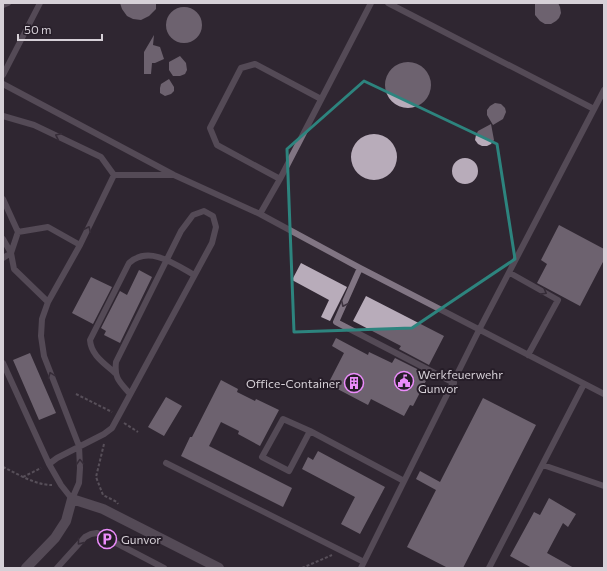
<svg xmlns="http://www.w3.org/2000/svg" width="607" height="571" font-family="Commissioner,sans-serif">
  <rect width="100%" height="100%" fill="#302732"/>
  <!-- building -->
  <path fill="#b8acba" d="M120,3H156V9L149,16L141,20L133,19L127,16L122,9Z
    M535,3H558L560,7L561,13L559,18L556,21L551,24H545L540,21L535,15Z
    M166 25a18 18 0 1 1 36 0a18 18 0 1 1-36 0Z
    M154,35L153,45L160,47L164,59L155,63H152L151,74H144V52Z
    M180,56L186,63L187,70L185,74L180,76H173L169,70V62Z
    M385 85a23 23 0 1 1 46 0a23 23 0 1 1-46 0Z
    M169,79L174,87V91L171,94L165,96L160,93V88L161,84Z
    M495,103L501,104L505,108L506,112L503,119L493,125L487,115V110L490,106Z
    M491,124L494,140L491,144L487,146H482L478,144L475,140L476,135L478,131Z
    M351 157a23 23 0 1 1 46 0a23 23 0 1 1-46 0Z
    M452 171a13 13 0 1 1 26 0a13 13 0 1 1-26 0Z
    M559,225L604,249V260L580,306L537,283L547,264L541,260Z
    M301,263L347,287L330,321L321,317L329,300L292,280Z
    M139,270L152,277L120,343L104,335L106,331L101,328L120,291L127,295Z
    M91,277L112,287L93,324L72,313Z
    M366,296L444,336L429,365L399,349L401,346L353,321Z
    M336,338L368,355L369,352L392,363L395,358L429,375L413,406L410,405L404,416L371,399L368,405L328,384L344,353L332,346Z
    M30,353L56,413L39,420L13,360Z
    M221,380L238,389L237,392L255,401L256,399L279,410L260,446L238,434L239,431L221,422L209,446L292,488L283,507L181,456L190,437H192Z
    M166,397L182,406L164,436L148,427Z
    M483,398L536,425L463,568H448L407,547L436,490L416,479L420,471L440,482Z
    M318,451L385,487L360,534L341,524L355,497L302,469L308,457L313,460Z
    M549,498L576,514L568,527L563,523L547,553L574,568H532L510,556L534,512L540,515Z"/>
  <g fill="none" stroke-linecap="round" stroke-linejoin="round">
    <!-- path -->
    <path stroke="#88818a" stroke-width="2" stroke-dasharray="3 2" stroke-linecap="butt" d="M76,394L112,412
      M124,423L138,432
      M104,444L96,477L103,495L117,502L118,504
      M3,467C18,474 35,485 52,485
      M23,477L41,468
      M302,568L332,555"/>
    <!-- service -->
    <path stroke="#817583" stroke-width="6" d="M388,3L594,109
      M3,5L8,3
      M3,75L40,3
      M3,84L174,175L260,214L360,268L604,394
      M3,116L34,125L101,157L114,175L80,245L48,302L42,319L41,336L44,356L79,446L80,468L79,483L72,499
      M114,175H173
      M280,179L217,145L210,128L241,68L255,64L321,99
      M3,199L18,232L11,253L3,258
      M260,214L280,179L371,3
      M18,232L48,227L80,245
      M3,239L11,253L14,269L48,302
      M360,268L336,322L454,383
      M510,273L558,300L528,355
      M3,363L49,464L61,485L72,499
      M115,373C104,363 91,355 90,340L129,263C149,245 175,264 194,275
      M310,431L289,471L262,457L283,419L310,431L404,481
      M166,463L364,562
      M49,464L57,458L104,434L112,428L212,243L216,227L213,216L204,211L193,215L181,231L116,362C114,379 120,382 130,394
      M543,465L604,486
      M57,568L85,537L91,534L97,533L164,568
      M361,568L479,330L604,90
      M489,568L584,384"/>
    <!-- minor -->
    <path stroke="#817583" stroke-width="10" d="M26,568L55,538L66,521L72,499L103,509L219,568"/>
  </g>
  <!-- one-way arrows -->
  <defs><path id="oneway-chevron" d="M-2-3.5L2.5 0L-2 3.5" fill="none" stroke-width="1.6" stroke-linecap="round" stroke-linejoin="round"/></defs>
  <g stroke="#3d333f">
    <use href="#oneway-chevron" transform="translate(58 136) rotate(-155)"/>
    <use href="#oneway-chevron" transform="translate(88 229) rotate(-64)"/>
    <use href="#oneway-chevron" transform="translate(544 292) rotate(29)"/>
    <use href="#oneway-chevron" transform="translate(344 304) rotate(114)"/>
    <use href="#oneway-chevron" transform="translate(51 375) rotate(-111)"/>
    <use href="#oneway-chevron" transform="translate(80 462) rotate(-93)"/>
    <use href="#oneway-chevron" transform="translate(80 542) rotate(129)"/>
  </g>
  <!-- marked area -->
  <path d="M0 0H607V571H0ZM364,81L497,144L515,259L412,328L294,332L287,149Z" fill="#302732" fill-opacity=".55" fill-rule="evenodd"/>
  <path fill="none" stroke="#2d847e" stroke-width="3" stroke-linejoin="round" d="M364,81L497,144L515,259L412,328L294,332L287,149Z"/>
  <!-- icons -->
  <defs>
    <g id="civic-ring" transform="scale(1)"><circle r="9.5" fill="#261d28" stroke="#ec8cfb" stroke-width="1.5"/><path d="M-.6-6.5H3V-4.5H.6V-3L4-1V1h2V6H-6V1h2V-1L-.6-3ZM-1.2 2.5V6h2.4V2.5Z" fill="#ec8cfb"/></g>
    <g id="building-ring" transform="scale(1)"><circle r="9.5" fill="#261d28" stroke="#ec8cfb" stroke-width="1.5"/><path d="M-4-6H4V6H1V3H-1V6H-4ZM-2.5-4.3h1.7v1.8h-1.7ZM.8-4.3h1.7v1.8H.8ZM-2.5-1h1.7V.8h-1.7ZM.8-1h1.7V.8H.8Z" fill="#ec8cfb"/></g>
    <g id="parking-ring" transform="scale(1)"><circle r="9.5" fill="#261d28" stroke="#ec8cfb" stroke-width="1.5"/><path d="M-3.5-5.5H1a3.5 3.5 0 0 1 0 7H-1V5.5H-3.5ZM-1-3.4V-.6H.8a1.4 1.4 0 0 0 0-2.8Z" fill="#ec8cfb"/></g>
  </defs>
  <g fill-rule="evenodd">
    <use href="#civic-ring" x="404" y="381"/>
    <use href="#building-ring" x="354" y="383"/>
    <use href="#parking-ring" x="107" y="539"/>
  </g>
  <g text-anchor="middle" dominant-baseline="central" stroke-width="4" stroke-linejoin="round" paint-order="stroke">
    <!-- poi labels -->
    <g font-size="12" fill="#d6d0d7" stroke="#261d28" text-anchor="start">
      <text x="418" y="374">Werkfeuerwehr<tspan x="418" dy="14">Gunvor</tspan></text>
      <text x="340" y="383" text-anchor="end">Office-Container</text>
      <text x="121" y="539">Gunvor</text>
    </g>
  </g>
  <!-- border -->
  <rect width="607" height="571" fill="none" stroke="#d6d0d7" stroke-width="8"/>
  <!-- scale -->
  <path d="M18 34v6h84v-6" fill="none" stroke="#d6d0d7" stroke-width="2"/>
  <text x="24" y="34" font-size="12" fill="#d6d0d7" stroke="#261d28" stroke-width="3" paint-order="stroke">50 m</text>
</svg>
